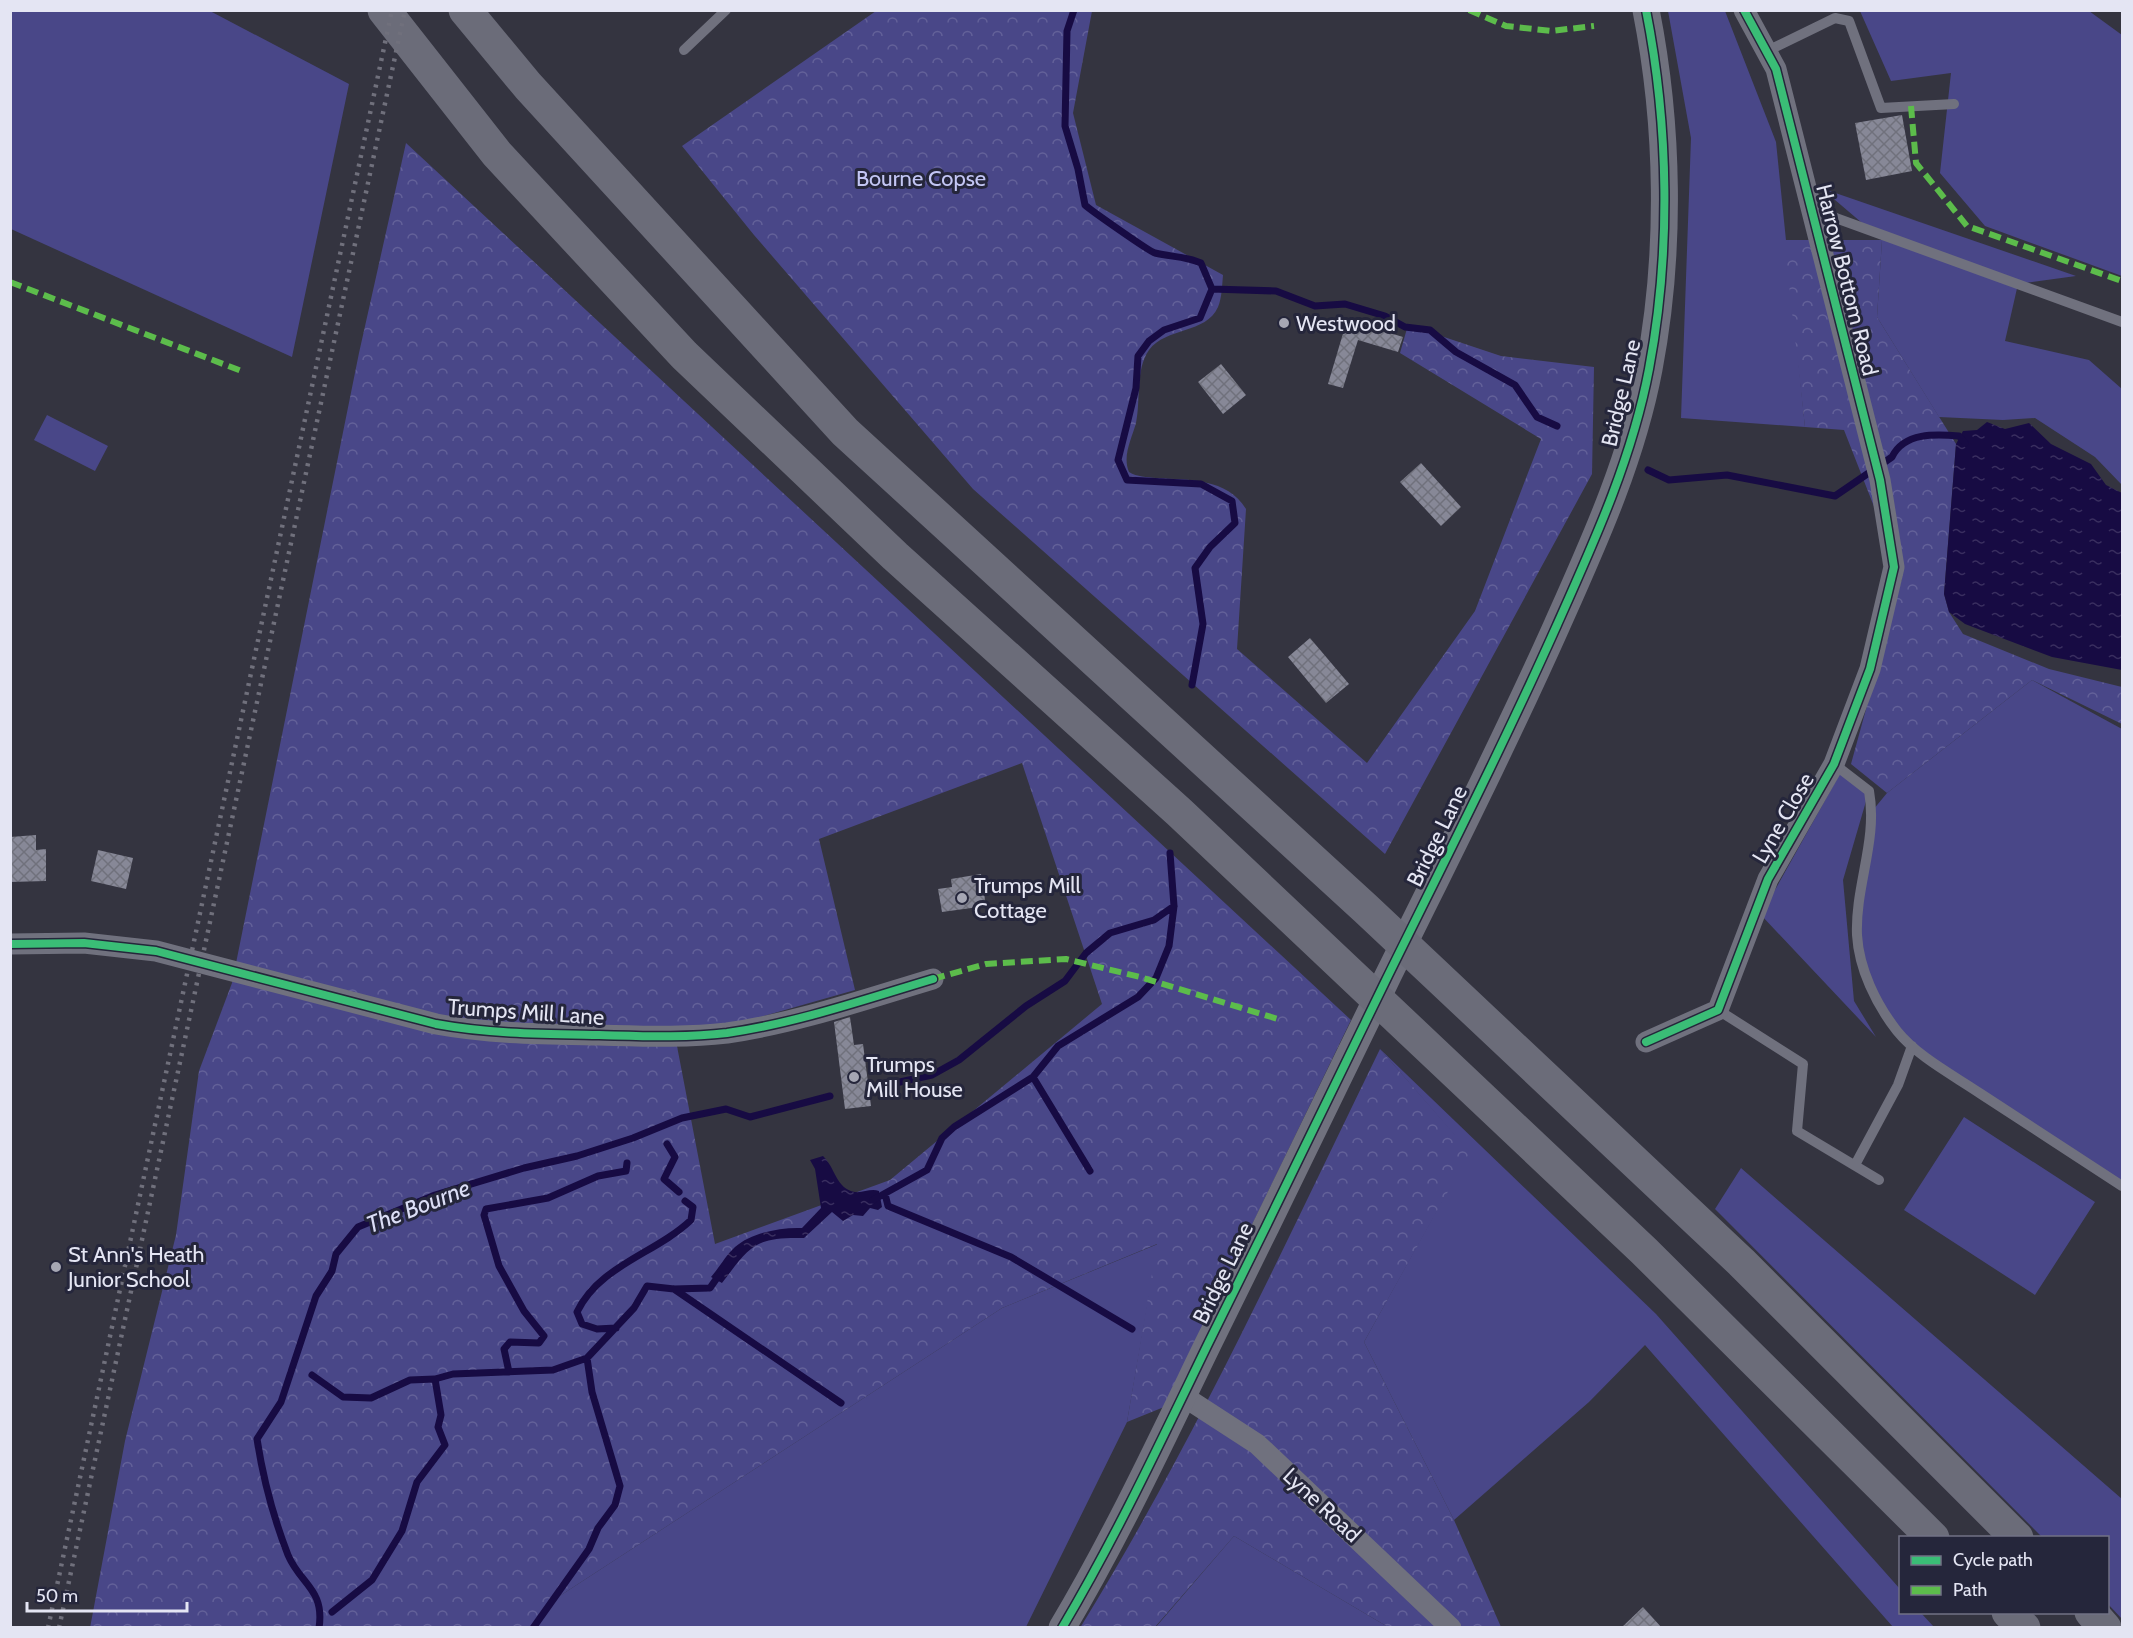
<svg xmlns="http://www.w3.org/2000/svg" width="2133" height="1638" font-family="Cabin,sans-serif">
  <defs>
    <pattern id="forest-crowns" width="20" height="18" patternUnits="userSpaceOnUse" patternTransform="scale(1.5)"><rect width="20" height="18" fill="#494788"/><path d="M2 6a3 3 0 1 1 6 0M12 15a3 3 0 1 1 6 0" fill="none" stroke="#636199"/></pattern>
    <pattern id="water-ripples" width="26" height="14" patternUnits="userSpaceOnUse" patternTransform="scale(1.5)"><rect width="26" height="14" fill="#170b43"/><path d="M2 4q2-2 4 0t4 0M15 11q2-2 4 0t4 0" fill="none" stroke="#392e5f"/></pattern>
    <pattern id="building-cross-hatch" width="8" height="8" patternUnits="userSpaceOnUse" patternTransform="scale(1.5)"><rect width="8" height="8" fill="#878897"/><path d="M0 0l8 8M0 8l8-8" fill="none" stroke="#70717c"/></pattern>
  </defs>
  <rect width="100%" height="100%" fill="#343440"/>
  <!-- green -->
  <path fill="#494788" d="M11,10L210,11L349,84L292,357L11,229Z
    M1668,11H1725L1776,142L1805,427L1681,418L1691,138Z
    M1860,11H2089L2122,35V276L1985,226L1940,173L1951,73L1891,81Z
    M1821,188L2076,276L2018,284L2005,341L2089,360L2122,389V485L2095,457L2035,418L2003,420L1939,417L1877,317L1882,240Z
    M47,415L108,446L95,471L34,440Z
    M2032,680L2122,729V1189L1912,1046L1878,999L1857,936L1873,810L1887,793Z
    M1842,770L1869,791L1843,880L1854,1001L1876,1037L1761,915Z
    M1380,1049L1656,1314L1900,1589V1612L1921,1613L1934,1627H1893L1645,1345L1589,1402L1454,1520L1364,1342L1469,1152Z
    M1964,1117L2095,1202L2035,1295L1904,1210Z
    M1741,1168L2122,1499V1619L2108,1604V1538L2042,1537L1715,1209Z
    M1158,1244L1127,1422L1026,1627L533,1628L555,1599L1002,1308Z
    M1234,1536L1388,1627L1155,1628Z"/>
  <!-- forest -->
  <path fill="url(#forest-crowns)" fill-rule="evenodd" d="M876,11H1092L1073,113L1096,205L1223,275C1222,285 1222,298 1218,307C1206,334 1166,327 1149,350C1135,370 1141,400 1136,423C1132,438 1122,456 1129,472C1137,477 1147,477 1156,478C1189,480 1227,478 1246,509L1237,649L1367,763L1475,611L1541,439L1400,353L1408,325L1501,356L1594,367L1592,474L1385,854L973,489L754,235L682,146Z
    M406,143L1351,1020L1164,1407L1127,1422L1157,1244L1002,1308L555,1599L533,1627L90,1628L125,1441L176,1235L199,1071L232,983L359,353ZM1022,763L1102,1004L890,1180L715,1244L676,1041L855,990L819,839Z
    M1784,240H1882L1877,317L1956,444L1944,594L1949,612L1963,634L2049,669L2122,687V724L2032,680L1887,793L1851,764L1902,578L1844,430L1805,427Z
    M1380,1049L1470,1152L1364,1342L1454,1520L1501,1627H1388L1234,1536L1155,1627L1080,1628C1194,1443 1285,1244 1380,1049Z"/>
  <!-- water -->
  <path fill="url(#water-ripples)" d="M1987,422L2005,429L2029,423L2051,444L2091,464L2106,485L2122,493V670L2052,657L1965,624L1949,612L1944,594L1956,444L1963,431L1977,430Z
    M823,1156C835,1167 836,1189 855,1192C863,1193 871,1188 879,1191L882,1207L878,1210L870,1208L863,1216L853,1215L843,1221L832,1212L804,1238C755,1237 751,1245 722,1283L711,1277C719,1268 726,1255 735,1247C751,1233 780,1227 802,1228L821,1208L815,1169L810,1160Z"/>
  <g fill="none" stroke-linecap="round" stroke-linejoin="round">
    <!-- stream -->
    <path stroke="#170b43" stroke-width="7" d="M1074,10L1067,31L1065,126L1078,169L1085,205C1089,209 1150,252 1155,253C1171,257 1185,256 1201,263L1212,289
      M1212,289L1276,291L1315,306L1345,304L1385,316L1405,327L1430,330L1456,352L1515,385L1537,417L1557,426
      M1648,470L1669,480L1727,475L1835,496L1892,457C1904,432 1936,434 1959,436L1965,443
      M1192,685L1203,624L1195,568L1210,547L1235,523L1232,501L1201,484L1127,480L1118,460L1136,388L1138,356L1149,341L1164,330L1200,318L1212,289
      M1033,1077L1090,1171
      M877,1087L932,1075L959,1060L1026,1006L1065,981L1086,953L1110,933L1154,920L1174,906
      M667,1144L675,1157L664,1179L679,1192
      M885,1194L888,1206L1011,1257L1132,1329
      M873,1200L927,1170L942,1138L954,1127L1033,1077L1058,1046L1138,997L1156,978L1169,946L1174,906L1170,853
      M674,1289L841,1403
      M616,1328L597,1329L582,1324L577,1312C600,1265 655,1254 691,1220L693,1207L685,1201
      M509,1372L504,1349L510,1342L539,1343L544,1336L524,1311L499,1266L484,1215L486,1209L548,1198L598,1176L626,1171L627,1163
      M312,1375L343,1397L371,1398L410,1380L435,1379
      M332,1612L372,1580L402,1531L417,1482L445,1445L438,1427L441,1415L435,1379L453,1374L553,1370L587,1358
      M319,1628C325,1589 300,1584 288,1555C274,1519 263,1478 257,1439L281,1402L316,1296L332,1271L336,1254L358,1227L435,1195L524,1168L577,1156L633,1138L682,1118L726,1109L750,1117L830,1096
      M533,1628L589,1549L598,1528L615,1505L620,1486L592,1392L587,1358L634,1308L647,1286L674,1289L710,1288L719,1275"/>
  </g>
  <!-- building -->
  <path fill="url(#building-cross-hatch)" d="M1902,115L1912,171L1866,180L1855,123Z
    M1347,320L1403,337L1398,352L1358,340L1343,388L1328,384Z
    M1221,364L1246,395L1223,414L1198,382Z
    M1421,463L1461,507L1441,526L1400,482Z
    M1310,638L1349,684L1326,703L1288,657Z
    M36,835V850L46,849V881L10,882V837Z
    M98,850L133,858L126,889L91,881Z
    M981,874L986,906L942,912L938,889L952,887L951,879Z
    M850,1017L854,1045L863,1044L871,1106L845,1109L834,1022Z
    M1643,1607L1662,1628H1621Z"/>
  <g fill="none" stroke-linecap="round" stroke-linejoin="round">
    <!-- service -->
    <path stroke="#70717e" stroke-width="10" d="M684,50L726,10
      M1765,52L1835,18L1849,21L1881,108L1954,104
      M1811,209L2122,322
      M1834,764L1869,791C1878,840 1855,886 1857,935C1859,969 1876,1004 1897,1031C1918,1057 1953,1075 1981,1094C2028,1125 2075,1155 2122,1186
      M1718,1010L1803,1064L1797,1131L1879,1180
      M1855,1165L1898,1085L1912,1046"/>
    <!-- minor -->
    <path stroke="#70717e" stroke-width="21" d="M10,944L84,943L156,951L436,1024C490,1034 545,1034 599,1035C641,1036 685,1038 727,1033C797,1023 866,999 933,979
      M1646,1042L1718,1010L1768,879L1834,764L1870,669L1894,567L1880,480L1776,69L1744,10
      M1183,1396L1257,1444L1451,1628"/>
    <!-- tertiary -->
    <path stroke="#70717e" stroke-width="27" d="M1062,1628C1116,1537 1161,1441 1207,1346C1267,1225 1326,1104 1385,982C1443,864 1503,746 1557,625C1594,542 1632,459 1649,369C1671,253 1669,126 1646,10"/>
    <!-- motorway -->
    <path stroke="#6b6c79" stroke-width="33" d="M384,10L497,154L684,355L895,556L1179,812L1644,1251L1933,1538
      M465,10L528,86L845,432L1366,909L1741,1262L2017,1538
      M2008,1612L2024,1628
      M2091,1612L2105,1628"/>
    <!-- rail -->
    <path stroke="#70707c" stroke-width="4.5" stroke-dasharray="3 6" stroke-linecap="butt" d="M48,1628L392,10
      M59,1628L405,10"/>
    <!-- quiet -->
    <path stroke="#5cbc4b" stroke-width="6" stroke-dasharray="12 6" stroke-linecap="butt" d="M1469,10L1506,26L1551,31L1594,26
      M1911,106L1916,163L1967,226L2122,281
      M10,282L244,372
      M933,979L986,964L1066,959L1140,977L1278,1019"/>
    <!-- cycleway casing -->
    <g stroke="#25263b" stroke-width="11">
      <path id="cycleway" d="M10,944L84,943L156,951L436,1024C490,1034 545,1034 599,1035C641,1036 685,1038 727,1033C797,1023 866,999 933,979
        M1646,1042L1718,1010L1768,879L1834,764L1870,669L1894,567L1880,480L1776,69L1744,10
        M1062,1628C1116,1537 1161,1441 1207,1346C1267,1225 1326,1104 1385,982C1443,864 1503,746 1557,625C1594,542 1632,459 1649,369C1671,253 1669,126 1646,10"/>
    </g>
    <!-- cycleway -->
    <use href="#cycleway" stroke="#3abd76" stroke-width="8"/>
  </g>
  <!-- markers -->
  <g fill="#a6a7b4" stroke="#25263b" stroke-width="2">
    <circle cx="1284" cy="323" r="6"/>
    <circle cx="962" cy="898" r="6"/>
    <circle cx="854" cy="1077" r="6"/>
    <circle cx="56" cy="1267" r="6"/>
  </g>
  <g text-anchor="middle" dominant-baseline="central" stroke-width="6" stroke-linejoin="round" paint-order="stroke">
    <!-- park labels -->
    <g font-size="22" fill="#c3c6f4" stroke="#25263b">
      <text x="921" y="178">Bourne Copse</text>
    </g>
    <!-- street labels -->
    <g font-size="22" fill="#e4e5f3" stroke="#25263b">
      <text transform="translate(1847 280) rotate(76)">Harrow Bottom Road</text>
      <text transform="translate(1621 393) rotate(-77)">Bridge Lane</text>
      <text transform="translate(1783 818) rotate(-60)">Lyne Close</text>
      <text transform="translate(1437 836) rotate(-64)">Bridge Lane</text>
      <text transform="translate(526 1012) rotate(4)">Trumps Mill Lane</text>
      <text transform="translate(1223 1273) rotate(-64)">Bridge Lane</text>
      <text transform="translate(1322 1505) rotate(43)">Lyne Road</text>
    </g>
    <!-- poi labels -->
    <g font-size="22" fill="#e4e5f3" stroke="#25263b" text-anchor="start">
      <text x="1296" y="323">Westwood</text>
      <text x="974" y="885">Trumps Mill<tspan x="974" dy="25">Cottage</tspan></text>
      <text x="866" y="1064">Trumps<tspan x="866" dy="25">Mill House</tspan></text>
      <text x="68" y="1254">St Ann's Heath<tspan x="68" dy="25">Junior School</tspan></text>
    </g>
    <!-- water labels -->
    <g font-size="24" font-style="italic" fill="#dcdef6" stroke="#25263b">
      <text transform="translate(418 1206) rotate(-21)">The Bourne</text>
    </g>
  </g>
  <!-- border -->
  <rect width="2133" height="1638" fill="none" stroke="#e4e5f3" stroke-width="24"/>
  <!-- legend -->
  <rect x="1899" y="1536" width="210" height="78" fill="#25263b" stroke="#717285" stroke-width="1.5"/>
  <rect x="1911" y="1556" width="30" height="9" fill="#3abd76" stroke="#717285" stroke-width="1.5"/>
  <text x="1953" y="1566" font-size="18" fill="#e4e5f3">Cycle path</text>
  <rect x="1911" y="1586" width="30" height="9" fill="#5cbc4b" stroke="#717285" stroke-width="1.5"/>
  <text x="1953" y="1596" font-size="18" fill="#e4e5f3">Path</text>
  <!-- scale -->
  <path d="M27 1602v9h160v-9" fill="none" stroke="#e4e5f3" stroke-width="3"/>
  <text x="36" y="1602" font-size="18" fill="#e4e5f3" stroke="#25263b" stroke-width="4.5" paint-order="stroke">50 m</text>
</svg>
